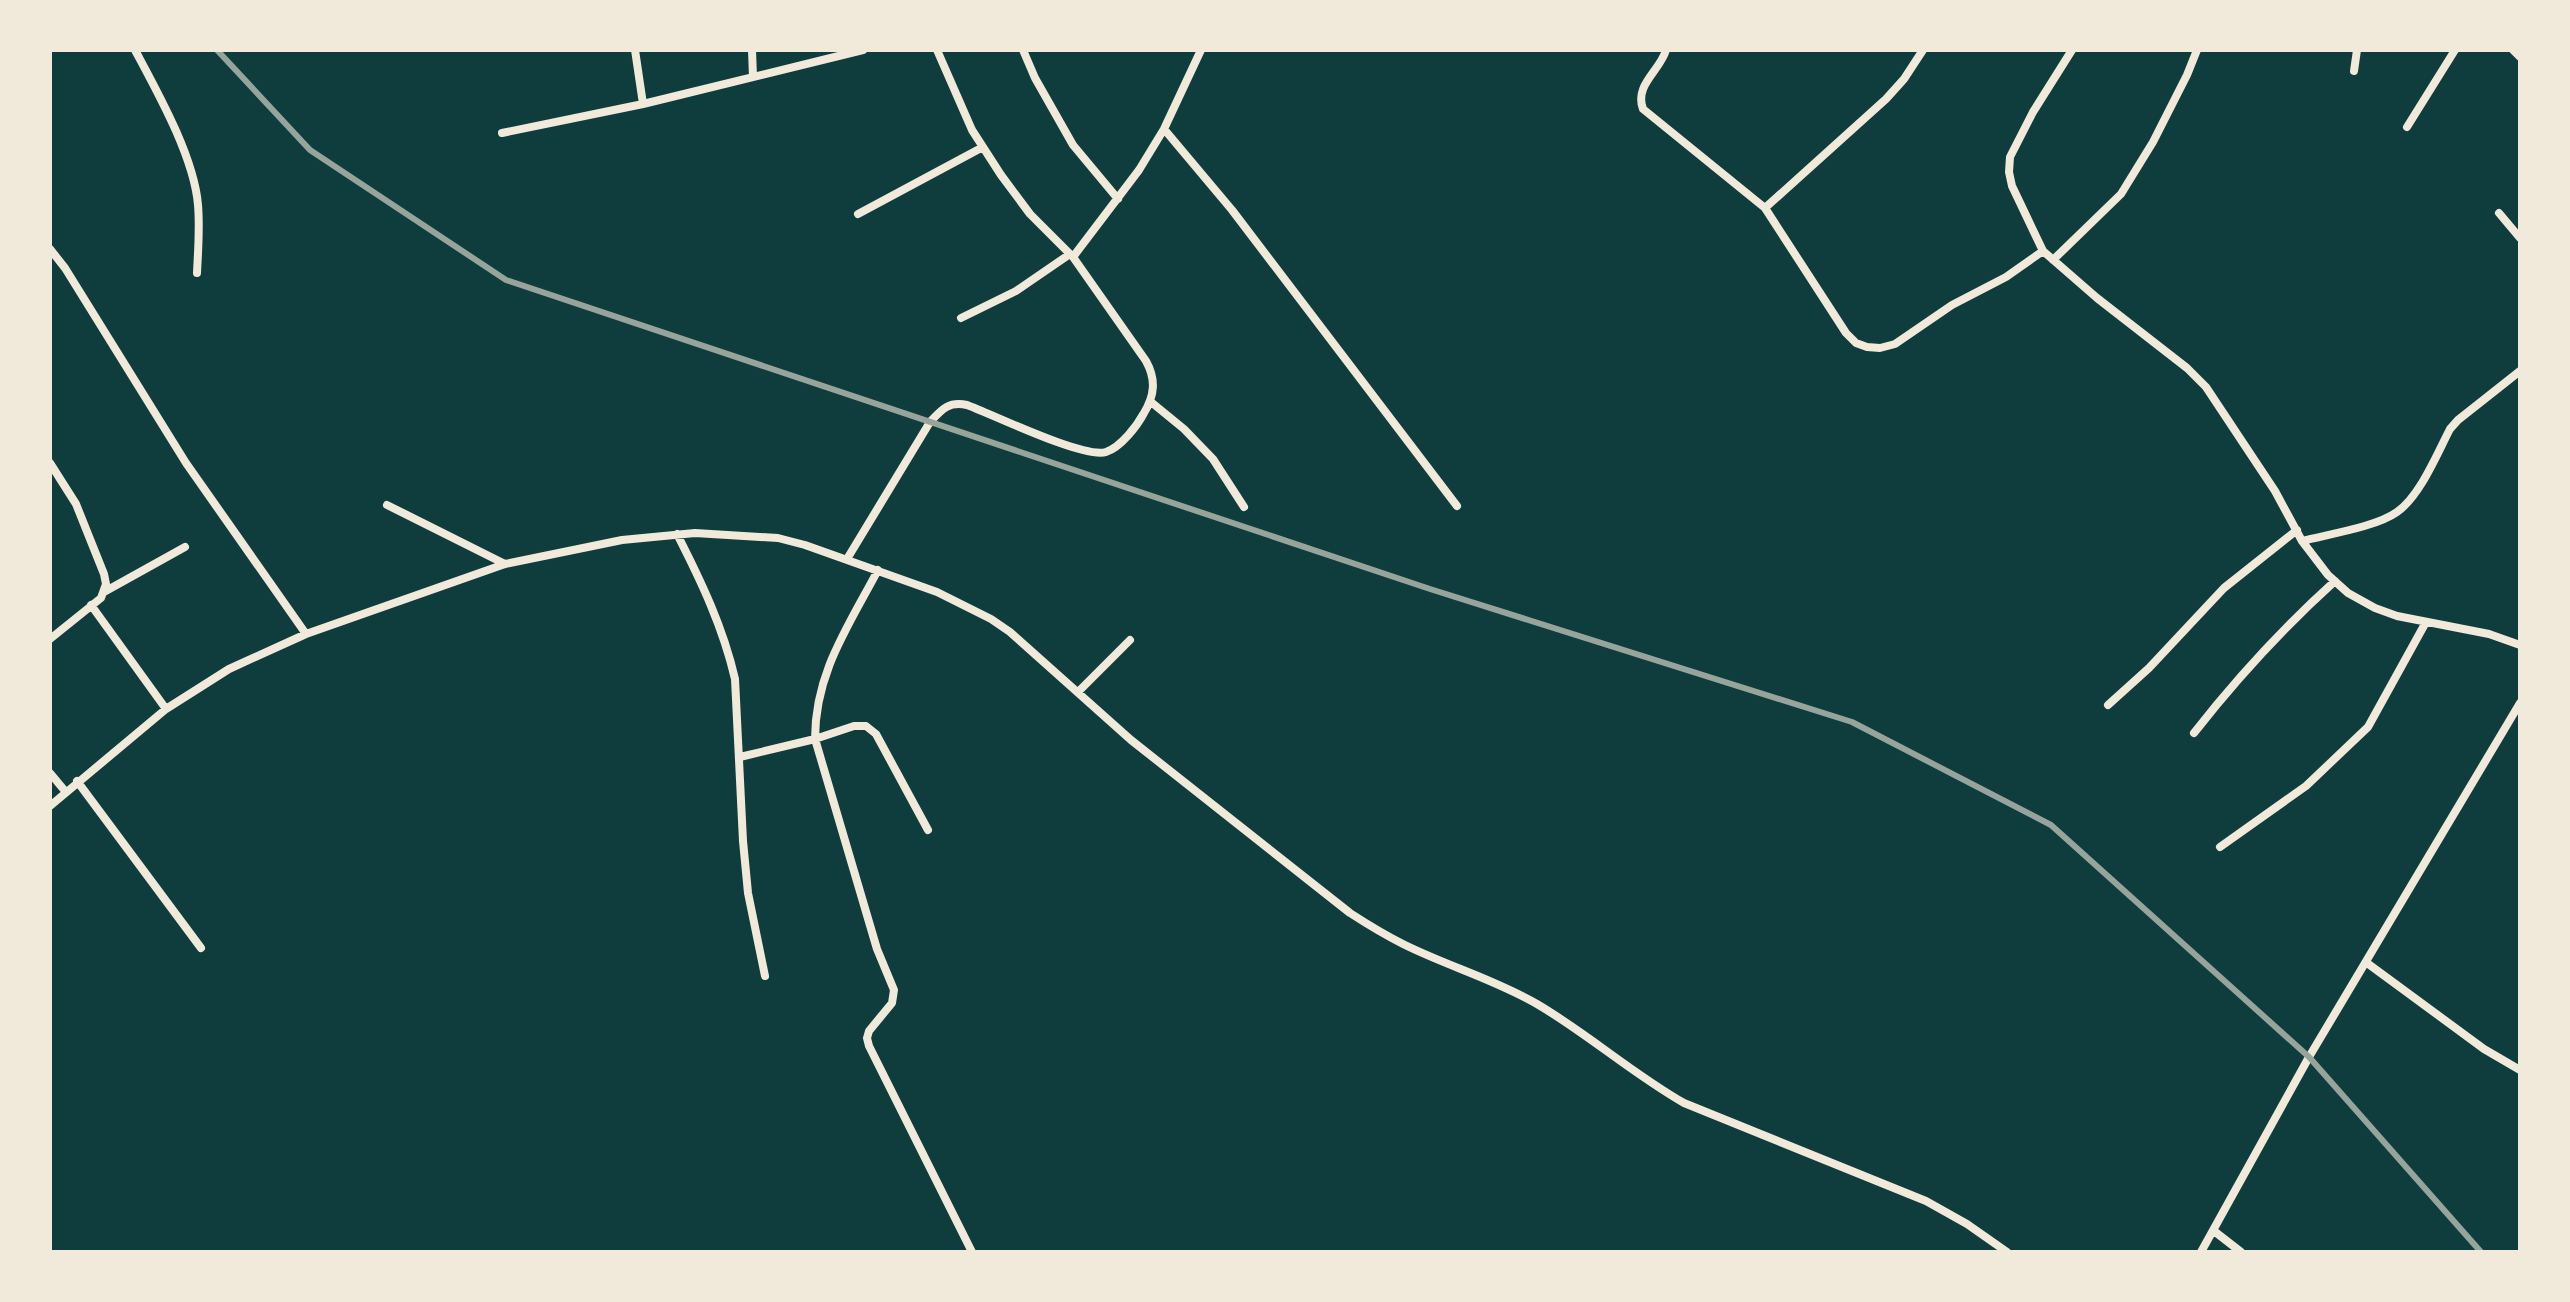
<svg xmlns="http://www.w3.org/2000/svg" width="2570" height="1302" font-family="'Work Sans',sans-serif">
  <rect width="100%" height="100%" fill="#0f3d3e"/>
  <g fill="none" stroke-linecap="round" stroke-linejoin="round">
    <!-- minor -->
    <path stroke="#f1e9da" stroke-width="8" d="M135,50C158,93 194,157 198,205C200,228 198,251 197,273
      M635,50L643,104
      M752,50L753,77
      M1023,50L1035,78L1073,145L1118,199
      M1666,50C1660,71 1634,85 1643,109L1765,208
      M1923,50L1904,79L1886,99L1765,208L1846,333L1856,343L1867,347L1880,348L1895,344L1952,305L2006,277L2043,251
      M2072,50L2033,112L2010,157L2009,172L2012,186L2043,251L2097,298L2187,368L2206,387L2275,491L2302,541L2328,575L2348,593L2375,608L2397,616L2489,634L2520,645
      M2513,50L2520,57
      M2354,71L2357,50
      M2407,127L2455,50
      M1164,129L1232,210L1457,506
      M502,133L643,104L863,50
      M2499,213L2520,238
      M858,214L983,147
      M50,249L65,268L186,463L306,634
      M1073,257L1139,170L1164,129L1201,50
      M2053,260L2121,194L2153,142L2187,75L2197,50
      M961,318L1016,291L1070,254
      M1151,402L1184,429L1213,459L1244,507
      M50,463L76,504L104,574L106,584L101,598L50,639
      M387,505L505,564
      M677,534C701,581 723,627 735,679L743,841L748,893L765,976
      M2302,541C2329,534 2376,527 2397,512C2420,496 2437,454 2450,429L2458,420L2520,371
      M847,559L930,422C942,409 949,401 967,405C994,415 1084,459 1106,452C1121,447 1137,426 1144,413C1155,395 1156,379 1146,361L1073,257L1030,214L1001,175L972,130L937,50
      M878,570C848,627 815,673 815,739L877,949L894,990L892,1003L869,1031L867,1038L869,1046L972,1252
      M104,592L185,547
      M91,605L166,709
      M1078,692L1130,640
      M2108,705L2149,668L2224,588L2297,530
      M2194,733C2237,678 2283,628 2335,581
      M740,757L815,739L854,726H866L876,734L928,830
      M50,773L65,791
      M77,781L201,948
      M50,806L166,709L229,669L306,634L505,564L622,540L695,533L778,538L805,545L937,592L991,619L1010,632L1131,740L1350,913C1367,924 1385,935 1403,944C1447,966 1494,979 1537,1004C1588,1034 1633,1074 1684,1103L1926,1201L1967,1224L2007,1252
      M2220,847L2306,786L2368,727L2426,622
      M2367,963L2484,1049L2520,1070
      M2214,1231L2241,1252
      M2201,1252L2309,1057L2520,703"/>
    <!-- rail -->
    <path stroke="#97a49c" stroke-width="6" d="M217,50L310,150L506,280L1430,589L1852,722L2051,825L2309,1057L2481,1252"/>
  </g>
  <!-- border -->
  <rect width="2570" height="1302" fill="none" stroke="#f1e9da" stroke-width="104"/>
</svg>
